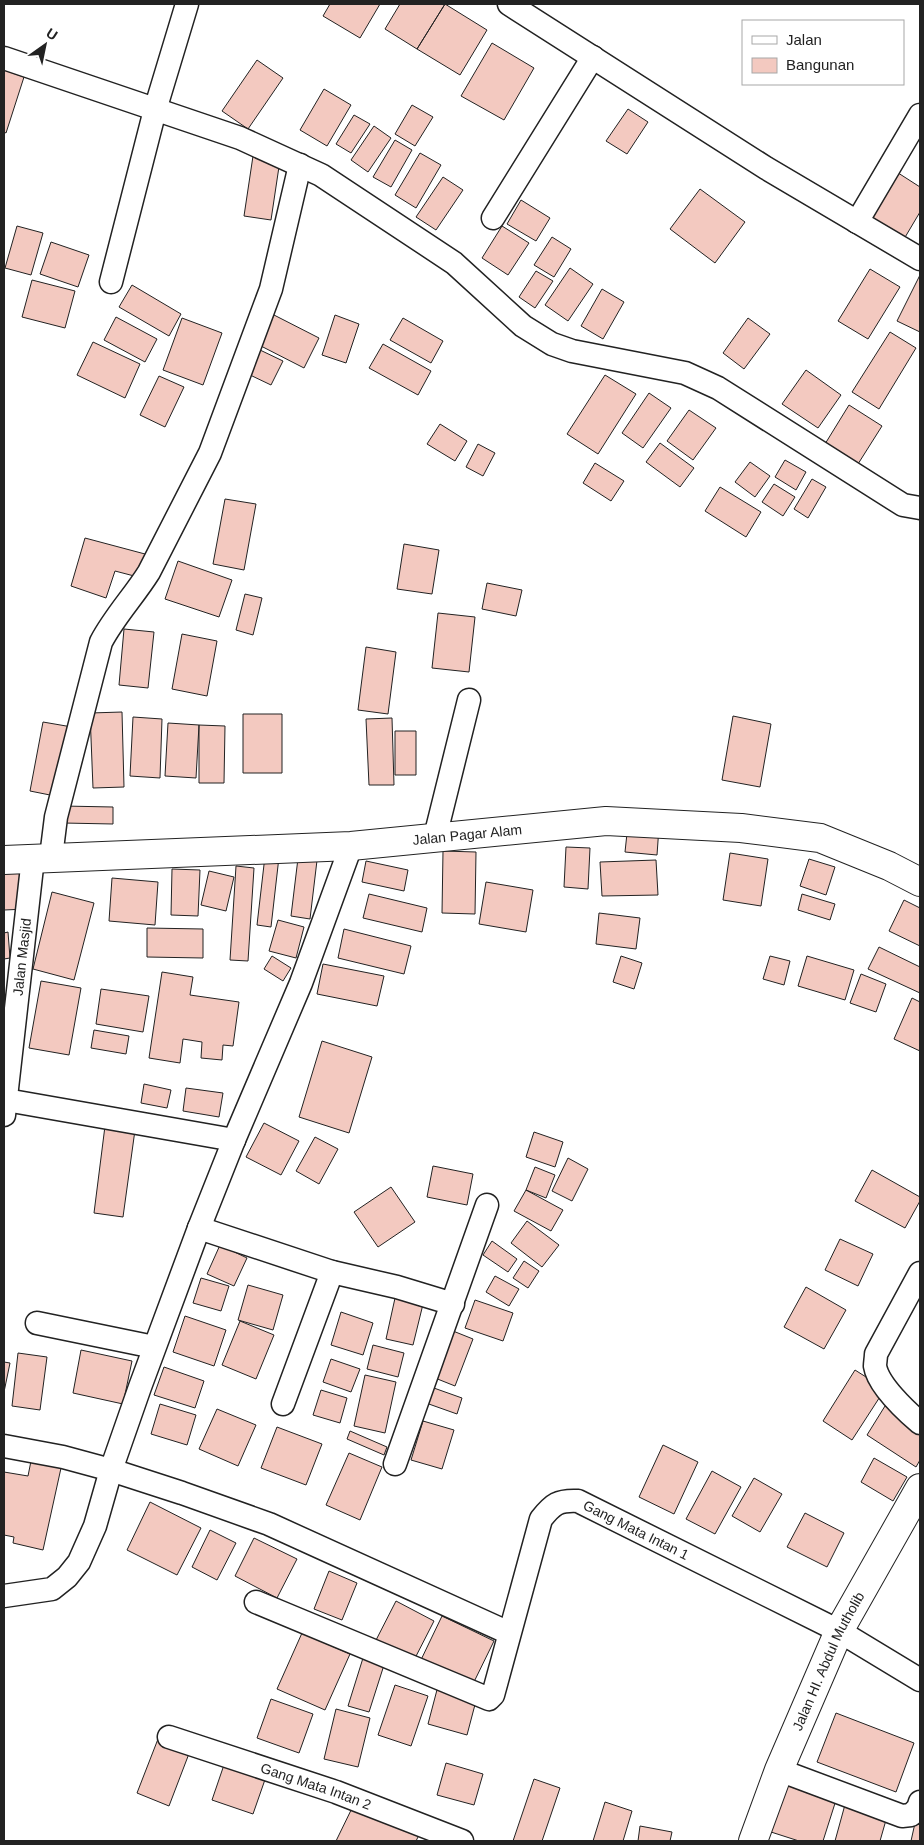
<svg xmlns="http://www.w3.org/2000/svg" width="924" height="1845" font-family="Helvetica,sans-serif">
  <rect width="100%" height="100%" fill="#fff"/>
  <!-- building -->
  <path fill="#f3c9c0" stroke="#222" d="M330,4H380L360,38L323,16Z
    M400,4H445L417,49L385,29Z
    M445,4L487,30L460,75L417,49Z
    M492,43L534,68L504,120L461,96Z
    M257,60L283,78L248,129L222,111Z
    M4,70L24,77L6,133L4,132Z
    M324,89L351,105L327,146L300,130Z
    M412,105L433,117L415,146L395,134Z
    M628,109L648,122L627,154L606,141Z
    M354,115L370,124L351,153L336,144Z
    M374,126L391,138L368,172L351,160Z
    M395,140L412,150L391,187L373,177Z
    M420,153L441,165L416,208L395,195Z
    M253,156L280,160L271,220L244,216Z
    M892,169L920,187V212L904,239L864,214Z
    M443,177L463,190L436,230L416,217Z
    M700,189L745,222L715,263L670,229Z
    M521,200L550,218L536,241L507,224Z
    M17,226L43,233L31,275L5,268Z
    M502,226L529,243L508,275L482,258Z
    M552,237L571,249L554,277L534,265Z
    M51,242L89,255L78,287L40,274Z
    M570,268L593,284L568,321L545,305Z
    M870,269L900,287L868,339L838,321Z
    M536,271L553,281L535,308L519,297Z
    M920,275V332L897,321Z
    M32,280L75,291L65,328L22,317Z
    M132,285L181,314L169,336L119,307Z
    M602,289L624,302L603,339L581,326Z
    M274,315L319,338L304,368L259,345Z
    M335,315L359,324L346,363L322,355Z
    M116,317L157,339L145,362L104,340Z
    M182,318L222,333L203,385L163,370Z
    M403,318L443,341L431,363L390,340Z
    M748,318L770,334L744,369L723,353Z
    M890,332L916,348L879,409L852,392Z
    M93,342L140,364L125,398L77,375Z
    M383,344L431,371L418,395L369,368Z
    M260,350L283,361L271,385L248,374Z
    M806,370L841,395L818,428L782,404Z
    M605,375L636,394L598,454L567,434Z
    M159,376L184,387L165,427L140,415Z
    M649,393L671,408L643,448L622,433Z
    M849,405L882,426L858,464L825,444Z
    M689,410L716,428L693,460L667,441Z
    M440,424L467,441L455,461L427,444Z
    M660,443L694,468L680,487L646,462Z
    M478,444L495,453L483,476L466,467Z
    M785,460L806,472L796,490L775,477Z
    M750,462L770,476L755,497L735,482Z
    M595,463L624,481L611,501L583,483Z
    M812,479L826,487L808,518L794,509Z
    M774,484L795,497L783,516L762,502Z
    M720,487L761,512L746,537L705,511Z
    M225,499L256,504L244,570L213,564Z
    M85,538L145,554L138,577L115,571L106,598L71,586Z
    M404,544L439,550L432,594L397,589Z
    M178,561L232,580L219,617L165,599Z
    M487,583L522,590L516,616L482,609Z
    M245,594L262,598L253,635L236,630Z
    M438,613L475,617L469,672L432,668Z
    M124,629L154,632L148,688L119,685Z
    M182,634L217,641L207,696L172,689Z
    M366,647L396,652L388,714L358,710Z
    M122,712L124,787L93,788L90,713Z
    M243,714H282V773H243Z
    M733,716L771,724L760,787L722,780Z
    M133,717L162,719L160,778L130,776Z
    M392,718L394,785H369L366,719Z
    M43,722L72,727L60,797L30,791Z
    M168,723L199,725L196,778L165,776Z
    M199,725L225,726L224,783H199Z
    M395,731H416V775H395Z
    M63,806L113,807V824L63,823Z
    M628,824L659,827L657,855L625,852Z
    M566,847L590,848L588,889L564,887Z
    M299,850L318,852L310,919L291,916Z
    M443,851L476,852L475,914L442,913Z
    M730,853L768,859L761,906L723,900Z
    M265,856L279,857L271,927L257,925Z
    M809,859L835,867L826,895L800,886Z
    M656,860L658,895L602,896L600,862Z
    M366,861L408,870L404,891L362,882Z
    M236,866L254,868L248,961L230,960Z
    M172,869L200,870L198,916L171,915Z
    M26,870L27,909L4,910V871Z
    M209,871L234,877L226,911L201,905Z
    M112,878L158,882L155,925L109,921Z
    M486,882L533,890L526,932L479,924Z
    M52,892L94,903L74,980L33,969Z
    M369,894L427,908L422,932L363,918Z
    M802,894L835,904L830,920L798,910Z
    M904,900L920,908V946L889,931Z
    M599,913L640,918L636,949L596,944Z
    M278,920L304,927L296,958L269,951Z
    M147,928L203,929V958L147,957Z
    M344,929L411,946L404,974L338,958Z
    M8,932L10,958L4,959V933Z
    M879,947L920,967V993L868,969Z
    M272,956L291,968L283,981L264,969Z
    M621,956L642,963L634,989L613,982Z
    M770,956L790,961L784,985L763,979Z
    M807,956L854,970L845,1000L798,986Z
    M323,964L384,976L377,1006L317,994Z
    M162,972L193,977L190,995L239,1002L233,1046L223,1045L222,1060L201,1058L202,1042L183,1039L180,1063L149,1058Z
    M861,974L886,984L876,1012L850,1003Z
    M41,981L81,988L69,1055L29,1048Z
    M101,989L149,996L143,1032L96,1024Z
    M912,998L920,1002V1051L894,1039Z
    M94,1030L129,1036L126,1054L91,1048Z
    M322,1041L372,1057L349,1133L299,1117Z
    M144,1084L171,1090L167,1108L141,1103Z
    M186,1088L223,1093L219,1117L183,1111Z
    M264,1123L299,1141L281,1175L246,1157Z
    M105,1126L135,1130L123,1217L94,1213Z
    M534,1132L563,1142L555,1167L526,1157Z
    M315,1137L338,1149L319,1184L296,1171Z
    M568,1158L588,1169L572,1201L552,1191Z
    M433,1166L473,1174L467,1205L427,1197Z
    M535,1167L555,1175L546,1198L526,1190Z
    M872,1170L920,1197V1201L905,1228L855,1201Z
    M391,1187L415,1222L378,1247L354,1212Z
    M526,1190L563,1210L551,1231L514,1211Z
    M527,1221L559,1245L542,1267L511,1243Z
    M840,1239L873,1254L858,1286L825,1270Z
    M492,1241L517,1259L508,1272L483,1255Z
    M220,1245L247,1258L234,1286L207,1274Z
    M524,1261L539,1271L528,1288L513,1278Z
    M495,1276L519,1289L509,1306L486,1292Z
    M201,1278L229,1286L221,1311L193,1303Z
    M248,1285L283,1295L273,1330L238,1320Z
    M806,1287L846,1310L824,1349L784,1327Z
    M397,1289L425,1296L413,1345L386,1339Z
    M475,1300L513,1313L503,1341L465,1328Z
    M341,1312L373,1323L363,1355L331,1345Z
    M185,1316L226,1330L214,1366L173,1352Z
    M240,1321L274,1335L256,1379L222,1365Z
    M448,1329L473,1339L455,1386L430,1376Z
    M373,1345L404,1353L398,1377L367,1369Z
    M81,1350L132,1361L123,1404L73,1393Z
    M18,1353L47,1357L40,1410L12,1406Z
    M331,1359L360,1369L351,1392L323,1382Z
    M4,1362L10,1363L4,1392Z
    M164,1367L204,1381L195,1408L154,1395Z
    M855,1370L885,1389L852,1440L823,1421Z
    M365,1375L396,1382L385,1433L354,1426Z
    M431,1387L462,1398L457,1414L426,1403Z
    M321,1390L347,1398L340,1423L313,1415Z
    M160,1404L196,1415L187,1445L151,1434Z
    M885,1406L920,1429V1460L916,1467L867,1435Z
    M217,1409L256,1425L238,1466L199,1449Z
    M423,1421L454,1430L442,1469L411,1460Z
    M277,1427L322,1444L306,1485L261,1468Z
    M350,1431L387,1447L384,1455L347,1439Z
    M663,1445L698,1462L674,1514L639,1497Z
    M349,1453L382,1467L360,1520L326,1505Z
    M874,1458L907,1477L893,1501L861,1482Z
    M31,1461L61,1468L43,1550L13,1543L14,1537L4,1535V1472L28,1476Z
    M712,1471L741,1487L715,1534L686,1519Z
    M754,1478L782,1494L760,1532L732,1516Z
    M150,1502L201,1528L177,1575L127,1550Z
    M805,1513L844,1533L827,1567L787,1547Z
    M210,1530L236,1543L217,1580L192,1567Z
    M254,1538L297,1559L277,1598L235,1576Z
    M329,1571L357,1583L342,1620L314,1609Z
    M396,1601L434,1621L411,1666L373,1646Z
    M442,1616L494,1641L471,1688L419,1664Z
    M302,1633L350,1654L325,1710L277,1689Z
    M363,1658L384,1665L369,1712L348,1706Z
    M395,1685L428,1696L411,1746L378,1735Z
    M438,1686L477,1697L467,1735L428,1724Z
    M271,1699L313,1714L299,1753L257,1738Z
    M336,1709L370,1718L358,1767L324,1759Z
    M836,1713L914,1743L896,1792L817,1762Z
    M158,1739L190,1751L169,1806L137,1793Z
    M227,1756L268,1771L253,1814L212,1800Z
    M446,1763L483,1774L474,1805L437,1795Z
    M534,1779L560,1788L542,1841H513Z
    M787,1781L837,1797L823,1841H799L771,1832Z
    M846,1801L888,1813L880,1841H835Z
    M355,1802L420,1833L416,1841H336Z
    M605,1802L632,1811L623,1841H593Z
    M915,1823L920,1825V1841H911Z
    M640,1826L672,1832L670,1841H638Z"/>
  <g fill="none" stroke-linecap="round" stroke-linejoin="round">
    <!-- street casing -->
    <g stroke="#222" stroke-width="25">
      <g id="street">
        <path d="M509,4L766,168L920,259"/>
        <path d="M4,58L240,138L321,175L454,263L523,326L552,344L572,351L685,373L718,388L903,505L920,508"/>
        <path d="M493,218L593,57"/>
        <path d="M857,222L920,115"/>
        <path d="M111,282L155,110L187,4"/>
        <path d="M435,837L469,700"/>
        <path d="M51,857L56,817L101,642C114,617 134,596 149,572L210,453L271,289L300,165"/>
        <path d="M6,1100L234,1140"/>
        <path id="s1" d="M4,1115L33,858"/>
        <path d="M199,1228L332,1272L397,1287L453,1304"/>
        <path d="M920,1273L876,1354C876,1358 875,1363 875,1366C878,1385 906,1411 920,1423"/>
        <path d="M37,1323L154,1347"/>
        <path d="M283,1404L332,1272"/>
        <path d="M4,1446L63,1457L111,1470L182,1493L269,1524L509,1633"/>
        <path d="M395,1464L487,1205"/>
        <path d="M4,1596L52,1589L67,1577L79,1562L95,1526L111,1470L140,1387L199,1228L234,1140L301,983L351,846"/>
        <path id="s2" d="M256,1602L489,1699L493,1695L541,1519C553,1504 558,1500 578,1501L839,1631L920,1680"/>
        <path id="s3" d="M169,1737L336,1792L462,1841"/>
        <path d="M779,1770L902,1816L911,1815L918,1808L920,1802"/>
      </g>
    </g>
    <!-- secondary casing -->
    <g stroke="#222" stroke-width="30">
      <g id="secondary">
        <path id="s4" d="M4,860L351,846L606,821L741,828L820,838L889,866L920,882"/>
        <path id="s5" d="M753,1841L779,1770L839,1631L920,1488"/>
      </g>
    </g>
    <!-- street -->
    <use href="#street" stroke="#fff" stroke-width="22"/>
    <!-- secondary -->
    <use href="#secondary" stroke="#fff" stroke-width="28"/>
  </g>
  <g text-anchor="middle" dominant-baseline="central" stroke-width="4" stroke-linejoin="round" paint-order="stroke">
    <!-- street labels -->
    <g font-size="14" fill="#222" stroke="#fff">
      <text stroke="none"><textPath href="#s4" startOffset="464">Jalan Pagar Alam</textPath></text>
      <text stroke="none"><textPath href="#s1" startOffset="159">Jalan Masjid</textPath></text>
      <text stroke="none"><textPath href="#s2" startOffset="549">Gang Mata Intan 1</textPath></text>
      <text stroke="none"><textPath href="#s5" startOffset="195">Jalan HI. Abdul Mutholib</textPath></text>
      <text stroke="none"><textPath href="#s3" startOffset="155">Gang Mata Intan 2</textPath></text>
    </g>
  </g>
  <!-- border -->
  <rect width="924" height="1845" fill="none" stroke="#222222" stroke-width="10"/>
  <!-- legend -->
  <rect x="742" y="20" width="162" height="65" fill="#ffffff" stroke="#a7a7a7"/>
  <rect x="752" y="36" width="25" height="8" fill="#ffffff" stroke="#a7a7a7"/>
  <text x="786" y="45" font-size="15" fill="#222222">Jalan</text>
  <rect x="752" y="58" width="25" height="15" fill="#f3c9c0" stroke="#a7a7a7"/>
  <text x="786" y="70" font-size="15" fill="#222222">Bangunan</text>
  <!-- north arrow -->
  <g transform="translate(45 45) rotate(33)" stroke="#ffffff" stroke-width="4" paint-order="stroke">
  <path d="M0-4L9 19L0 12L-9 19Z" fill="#222222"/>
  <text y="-8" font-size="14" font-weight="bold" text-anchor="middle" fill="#222222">U</text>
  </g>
</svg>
